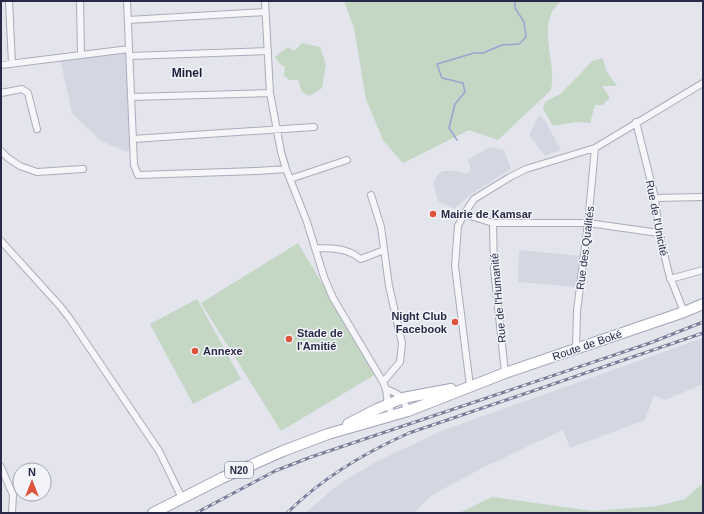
<svg xmlns="http://www.w3.org/2000/svg" width="704" height="514" font-family="Helvetica,sans-serif">
  <rect width="100%" height="100%" fill="#e3e4ec"/>
  <!-- built -->
  <path fill="#d4d6e2" d="M128,53L135,139L127,152L101,141L72,113L60,59Z
    M539,115L545,121L561,150L545,156L529,135Z
    M490,147L504,150L511,169L471,194L454,209L438,201L433,183L438,174L443,171H456L465,174L471,171L468,160Z
    M519,250L581,256L577,287L518,282Z
    M703,338V384L665,400L654,395L645,420L570,448L563,430L484,467L432,495L413,513H305L339,484L372,464L441,431Z"/>
  <!-- green -->
  <path fill="#c3d7c4" d="M344,1H561C558,5 551,11 550,17C543,41 556,66 551,90L498,140L469,130L403,163L383,140L366,99L354,28Z
    M302,43L320,47L326,64L322,88L309,96L302,92L298,80H289L284,75L285,67L280,64L275,57L288,47L294,51Z
    M602,58L607,72L617,86H602L610,98L602,105H595L590,123L576,122L553,126L543,109L545,102L560,94L582,72L592,61Z
    M298,243L376,374L281,431L201,303Z
    M197,299L241,379L193,404L150,324Z
    M703,483V513H459L492,497L593,511L658,506L685,499Z"/>
  <g fill="none" stroke-linecap="round" stroke-linejoin="round">
    <!-- stream -->
    <path stroke="#9aa4d0" stroke-width="1.5" d="M457,140L449,128L455,104L465,92L463,83L442,78L437,64L474,53H483L502,45L519,44L526,37L524,22L515,8V1"/>
    <!-- minor casing -->
    <g stroke="#abacba" stroke-width="8">
      <path id="minor" d="M9,1L12,64
        M80,1L81,54
        M127,1L134,165L138,175L257,171L286,169
        M265,1L270,93L281,152L286,169L307,222L324,277L333,298L383,382L386,389L388,405L393,416
        M128,20L265,12
        M130,56L268,51
        M1,65L129,49
        M1,93L22,89L28,93L37,129
        M131,97L270,93
        M636,122L655,198L659,233L669,274L684,312
        M133,139L314,127
        M1,151L8,158L20,166L37,172L83,169
        M290,179L347,160
        M371,195L381,227L389,286L402,343L400,362L383,382
        M655,198L703,197
        M464,214L493,223H588L659,233
        M493,223L494,269L505,373
        M1,241L60,306L70,319L159,451L182,498
        M315,248C328,248 342,248 353,254C356,255 358,258 361,259L384,250
        M670,279L703,270
        M576,349L577,311L588,223L595,148
        M470,386L455,266L458,226L464,214L474,199L510,177L526,169L595,148L703,83
        M386,389C401,394 402,397 408,411
        M1,467L13,495L12,513"/>
    </g>
    <!-- primary casing -->
    <g stroke="#a1a3ba" stroke-width="12">
      <path id="primary" d="M348,424L377,409L403,398L451,389
        M153,513L222,478L283,451L328,434L408,411L505,373L684,312L703,304"/>
    </g>
    <!-- minor -->
    <use href="#minor" stroke="#f6f6fa" stroke-width="6"/>
    <!-- primary -->
    <use href="#primary" stroke="#fff" stroke-width="10"/>
    <!-- rail casing -->
    <g stroke="#7a7c98" stroke-width="3">
      <path id="rail" d="M196,513L275,471L311,457L650,343L703,322
        M287,513C322,478 364,453 409,433L703,333"/>
    </g>
    <!-- rail -->
    <use href="#rail" stroke="#f3f4f9" stroke-width="1.5" stroke-dasharray="4.5" stroke-linecap="butt"/>
  </g>
  <!-- markers -->
  <g fill="#dd543c" stroke="#f3f4f9" stroke-width="1.5">
    <circle cx="433" cy="214" r="4"/>
    <circle cx="455" cy="322" r="4"/>
    <circle cx="289" cy="339" r="4"/>
    <circle cx="195" cy="351" r="4"/>
  </g>
  <g text-anchor="middle" dominant-baseline="central" stroke-width="3" stroke-linejoin="round" paint-order="stroke">
    <!-- shield labels -->
    <rect fill="#f3f4f9" stroke="#65677c" stroke-width="1" x="225" y="462" width="28" height="16" rx="3"/>
    <g font-size="10" font-weight="bold" fill="#282a47">
      <text x="239" y="470">N20</text>
    </g>
    <!-- poi labels -->
    <g font-size="11" font-weight="bold" fill="#282a47" stroke="#f3f4f9" text-anchor="start">
      <text x="441" y="214">Mairie de Kamsar</text>
      <text x="447" y="316" text-anchor="end">Night Club<tspan x="447" dy="13">Facebook</tspan></text>
      <text x="297" y="333">Stade de<tspan x="297" dy="13">l'Amitié</tspan></text>
      <text x="203" y="351">Annexe</text>
    </g>
    <!-- street labels -->
    <g font-size="11" fill="#282a47" stroke="#f3f4f9">
      <text transform="translate(657 218) rotate(79)">Rue de l'Unicité</text>
      <text transform="translate(585 248) rotate(-83)">Rue des Qualités</text>
      <text transform="translate(498 298) rotate(-95)">Rue de l'Humanité</text>
      <text transform="translate(587 345) rotate(-19)">Route de Boké</text>
    </g>
    <!-- neighbourhood labels -->
    <g font-size="12" font-weight="bold" fill="#1a1c38" stroke="#f3f4f9">
      <text x="187" y="73">Minel</text>
    </g>
  </g>
  <!-- border -->
  <rect width="704" height="514" fill="none" stroke="#282a47" stroke-width="4"/>
  <!-- north arrow -->
  <g transform="translate(32 482)"><circle r="19" fill="#f3f4f9" stroke="#a2a3b2"/>
  <path d="M0-3L7 15L0 10L-7 15Z" fill="#dd543c"/>
  <text y="-6" font-size="11" font-weight="bold" text-anchor="middle" fill="#282a47">N</text>
  </g>
</svg>
